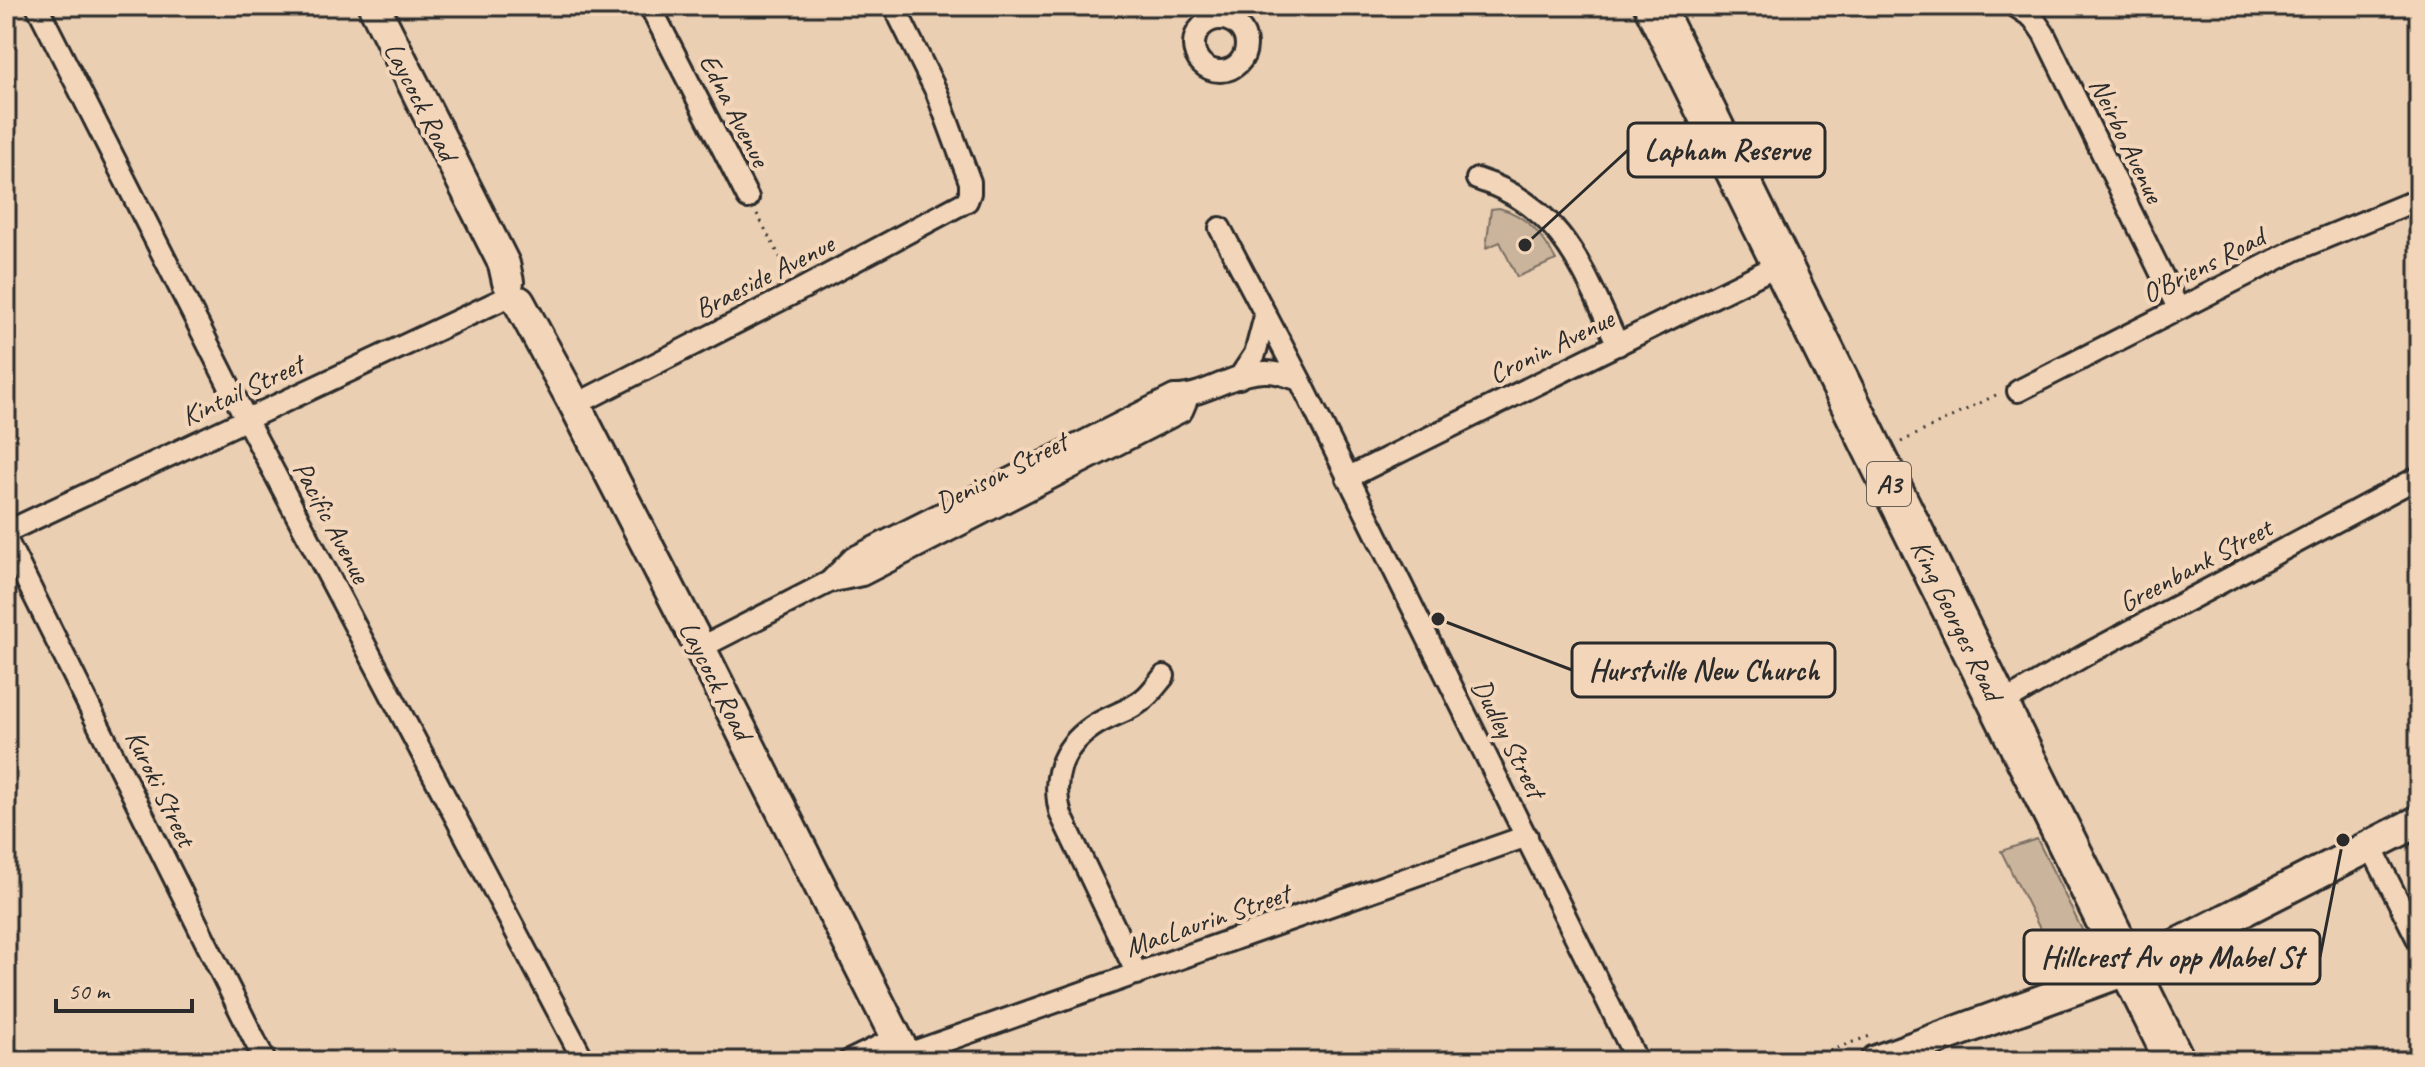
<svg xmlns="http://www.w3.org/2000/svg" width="2425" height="1067" font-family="Caveat,sans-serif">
  <rect width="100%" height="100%" fill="#ebcfb3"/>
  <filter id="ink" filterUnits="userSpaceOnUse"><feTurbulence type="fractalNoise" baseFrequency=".0125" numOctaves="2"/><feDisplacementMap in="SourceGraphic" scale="16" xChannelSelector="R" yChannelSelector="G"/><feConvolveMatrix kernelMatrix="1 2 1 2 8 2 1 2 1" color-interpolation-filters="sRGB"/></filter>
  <g filter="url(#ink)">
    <!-- green -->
    <path fill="#cbb49c" stroke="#7b7064" stroke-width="2" d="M1499,208C1527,215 1543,236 1556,260L1517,277L1500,242L1486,248L1491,209Z
      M2037,839L2094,954L2059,967L2001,851Z"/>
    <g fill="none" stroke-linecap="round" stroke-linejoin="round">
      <!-- street casing -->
      <g stroke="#2b2b2b" stroke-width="26">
        <path id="street" d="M37,6L246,419L584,1061
          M650,6L748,198
          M2015,6L2033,18L2044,34L2178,308
          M1194 45a26 26 0 1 1 52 0a26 26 0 1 1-52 0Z
          M1477,179C1563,206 1583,270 1618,345
          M1220,228L1300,380L1637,1061
          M1239,378L1255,354L1265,316
          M2018,391L2295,250L2419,199
          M575,405L798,291L967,201L970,193V182L937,93L894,6
          M1347,478L1780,264
          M6,532L501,300
          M6,539L265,1061
          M829,582L853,558L1174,396C1207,397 1236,370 1268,372C1278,372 1290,377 1300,380
          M700,648L829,582L862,575L1182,411L1188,397
          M1999,705L2087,654L2419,477
          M2370,845L2419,942
          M1137,974L1061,815C1051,780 1060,749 1092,727C1109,715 1132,711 1147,696C1153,690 1158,683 1164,676
          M905,1055L1527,836
          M849,1061L896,1038"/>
      </g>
      <!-- secondary casing -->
      <g stroke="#2b2b2b" stroke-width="36">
        <path id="secondary" d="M374,6L504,264L508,282
          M519,302L575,405L700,648L908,1061
          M1876,1061L2129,969L2419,821"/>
      </g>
      <!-- highway casing -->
      <g stroke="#2b2b2b" stroke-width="44">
        <path id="highway" d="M1654,6L2175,1061"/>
      </g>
      <!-- path -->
      <path stroke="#2b2b2b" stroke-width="3" stroke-dasharray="2 6" stroke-linecap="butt" d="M757,214L789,274
        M1901,442L1998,394
        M1799,1061L1873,1035"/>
      <!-- street -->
      <use href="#street" stroke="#f3d6b9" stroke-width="20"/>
      <!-- secondary -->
      <use href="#secondary" stroke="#f3d6b9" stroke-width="30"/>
      <!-- highway -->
      <use href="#highway" stroke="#f3d6b9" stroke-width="38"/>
    </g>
  </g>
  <g text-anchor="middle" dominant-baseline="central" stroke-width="8" stroke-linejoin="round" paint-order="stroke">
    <!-- shield labels -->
    <rect fill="#f3d6b9" stroke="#675e56" stroke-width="2" x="1867" y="462" width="44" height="44" rx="6"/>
    <g font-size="26" font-weight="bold" fill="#2b2b2b">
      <text x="1889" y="484">A3</text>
    </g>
    <!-- street labels -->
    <g font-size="28" fill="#2b2b2b" stroke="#f3d6b9">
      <text transform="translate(421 101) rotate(63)">Laycock Road</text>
      <text transform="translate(735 110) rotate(63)">Edna Avenue</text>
      <text transform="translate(2127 140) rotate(64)">Neirbo Avenue</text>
      <text transform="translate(2203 265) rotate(-27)">O'Briens Road</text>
      <text transform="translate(764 276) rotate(-27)">Braeside Avenue</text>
      <text transform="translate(1551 346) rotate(-26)">Cronin Avenue</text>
      <text transform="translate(242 390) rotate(-25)">Kintail Street</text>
      <text transform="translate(1001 472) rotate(-27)">Denison Street</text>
      <text transform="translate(332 522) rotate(62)">Pacific Avenue</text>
      <text transform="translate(2195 565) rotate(-28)">Greenbank Street</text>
      <text transform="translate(1957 620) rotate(64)">King Georges Road</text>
      <text transform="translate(716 680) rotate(63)">Laycock Road</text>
      <text transform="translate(1509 738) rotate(63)">Dudley Street</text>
      <text transform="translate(161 788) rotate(64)">Kuroki Street</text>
      <text transform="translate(1207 920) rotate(-19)">MacLaurin Street</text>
    </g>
  </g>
  <!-- callouts -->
  <path fill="none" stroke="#2b2b2b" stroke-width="3" d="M1525 245L1628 150M1438 619L1572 670M2343 840L2320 957"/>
  <g fill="#2b2b2b" stroke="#f3d6b9" stroke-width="3">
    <circle cx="1525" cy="245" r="8"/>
    <circle cx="1438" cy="619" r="8"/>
    <circle cx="2343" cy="840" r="8"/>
  </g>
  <g fill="#f3d6b9" stroke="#2b2b2b" stroke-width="3">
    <rect x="1628" y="123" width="197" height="54" rx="8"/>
    <rect x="1572" y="643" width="263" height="54" rx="8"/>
    <rect x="2024" y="930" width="296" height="54" rx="8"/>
  </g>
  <g font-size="30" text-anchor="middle" font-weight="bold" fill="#2b2b2b">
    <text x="1727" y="160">Lapham Reserve</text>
    <text x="1704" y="680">Hurstville New Church</text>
    <text x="2172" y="967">Hillcrest Av opp Mabel St</text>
  </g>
  <!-- margin -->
  <rect width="2425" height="1067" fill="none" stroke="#f3d6b9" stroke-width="32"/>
  <rect x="16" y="16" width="2393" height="1035" fill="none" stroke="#2b2b2b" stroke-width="3" filter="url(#ink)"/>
  <!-- scale -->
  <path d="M56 999v12h136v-12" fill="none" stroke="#2b2b2b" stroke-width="4"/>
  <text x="68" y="999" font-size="24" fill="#2b2b2b" stroke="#f3d6b9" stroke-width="6" paint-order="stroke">50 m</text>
</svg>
